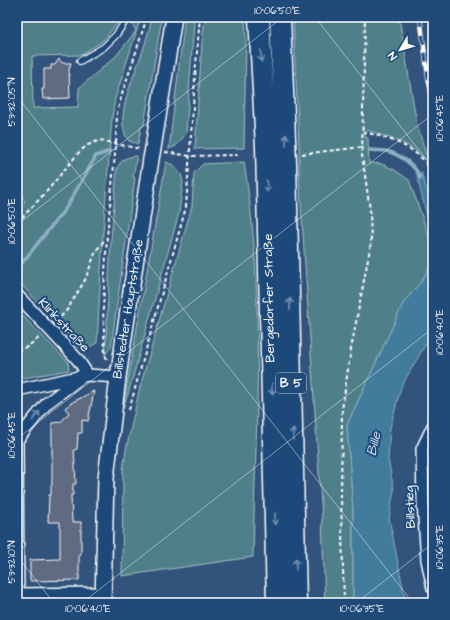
<svg xmlns="http://www.w3.org/2000/svg" width="450" height="620" font-family="'Architects Daughter',sans-serif">
  <rect width="100%" height="100%" fill="#32547c"/>
  <filter id="ink" filterUnits="userSpaceOnUse"><feTurbulence type="fractalNoise" baseFrequency=".025" numOctaves="2"/><feDisplacementMap in="SourceGraphic" scale="8" xChannelSelector="R" yChannelSelector="G"/><feConvolveMatrix kernelMatrix="1 2 1 2 8 2 1 2 1" color-interpolation-filters="sRGB"/></filter>
  <g filter="url(#ink)">
    <!-- green -->
    <path fill="#50808a" stroke="#a8c0c4" d="M17,17H122L104,40L81,55L32,56L33,108L78,107L79,88L116,56L136,31L130,20L133,17H141L115,99L112,118L103,233L97,343L89,347L81,349L17,280V211L25,201L17,190Z
      M152,17H162L144,125L141,127L138,144L129,141C111,120 137,71 144,47C147,37 150,27 152,17Z
      M185,17H193L194,22L186,134L176,146L169,149Z
      M205,17H245L246,41L244,148L195,149L202,42Z
      M293,17H399L417,125L429,163L415,150L401,142L367,130L365,137L368,138L369,163L382,164L395,170L409,180L433,247V263L420,283L404,302L347,425L353,510V603H325L322,518L299,175V145Z
      M137,156L133,177L135,178L111,347L105,355L111,239L117,169C121,159 126,157 137,156Z
      M166,162L173,165L181,174L183,182L179,213L129,391L123,408Z
      M244,162C249,194 253,227 255,259C261,358 255,458 253,557L122,576L123,470L126,450L140,387L192,206L194,173L203,164Z
      M17,310L68,362L69,370L17,379Z"/>
    <!-- water -->
    <path fill="#427b9c" stroke="#8eb0c4" d="M421,172L433,209V240L417,176Z
      M433,263V337L425,345L401,387L390,428L388,459L394,490L389,518L406,603H353V510L347,425L404,302L420,283Z"/>
    <g fill="none" stroke-linecap="round" stroke-linejoin="round">
      <!-- stream -->
      <path stroke="#8eb0c4" stroke-width="3.5" d="M370,150C375,151 381,150 386,151C399,154 416,165 420,178
        M22,263L66,208L96,156L110,151"/>
    </g>
    <!-- building -->
    <path fill="#606b80" stroke="#fff" d="M59,59L62,63H71L69,70L70,98L43,99L42,89H44V69H51V65H55Z
      M94,391L88,421L82,420V433H78L77,449L74,450L76,484H73V495H71L72,522H81V554L79,555V580L30,581V560L60,559V522H48L49,495H51V485H52V423L61,422L69,413L65,408L71,403Z"/>
    <g fill="none" stroke-linecap="round" stroke-linejoin="round">
      <!-- lane casing -->
      <g stroke="#fff" stroke-width="8">
        <path id="lane" d="M80,61L104,47L116,35L128,17"/>
      </g>
      <!-- street casing -->
      <g stroke="#fff" stroke-width="14">
        <path id="street" d="M17,295L78,360L88,375
          M17,390L88,375L118,377
          M433,426L422,449L423,504L427,560L433,588
          M17,594L103,593
          M18,603L17,440L47,403L80,378"/>
      </g>
      <!-- secondary casing -->
      <g stroke="#fff" stroke-width="18">
        <path id="secondary" d="M153,148L174,17
          M103,603L106,478L118,377L151,159"/>
      </g>
      <!-- highway casing -->
      <g stroke="#fff" stroke-width="23">
        <path id="highway" d="M259,17L266,147L277,603
          M280,17L286,164L296,603"/>
      </g>
      <!-- path -->
      <path stroke="#fff" stroke-width="2" stroke-dasharray="4 3" stroke-linecap="butt" d="M363,132C384,136 418,147 429,168C431,171 432,176 433,180
        M165,152L190,156L238,155
        M302,154L362,147
        M17,223L47,191L80,151L88,145L100,140L116,144L141,149
        M56,322L67,310L85,280L96,251L106,238
        M17,350L27,347L40,337
        M107,359L105,355L103,309L107,237L116,144L117,113L122,94L136,52L147,17
        M129,410L186,207L196,64L200,17
        M344,603L341,498L342,410L351,349L371,243L370,210L362,155L365,17"/>
      <!-- lane -->
      <use href="#lane" stroke="#1f4a7a" stroke-width="5.5"/>
      <!-- street -->
      <use href="#street" stroke="#1f4a7a" stroke-width="11"/>
      <!-- secondary -->
      <use href="#secondary" stroke="#1f4a7a" stroke-width="15"/>
      <!-- highway -->
      <use href="#highway" stroke="#1f4a7a" stroke-width="20"/>
      <!-- rail casing -->
      <g stroke="#fff" stroke-width="4.5">
        <path id="rail" d="M420,17L428,77L433,103"/>
      </g>
      <!-- rail -->
      <use href="#rail" stroke="#1f4a7a" stroke-width="3" stroke-dasharray="9" stroke-linecap="butt"/>
      <!-- secondary-bridge casing -->
      <g stroke="#fff" stroke-width="18" stroke-linecap="butt">
        <path id="secondary-bridge" d="M151,159L153,148"/>
      </g>
      <!-- secondary-bridge -->
      <use href="#secondary-bridge" stroke="#1f4a7a" stroke-width="15"/>
    </g>
    <!-- one-way arrows -->
    <defs><path id="oneway-shaft" d="M-6 0H5M1.5-3L5.5 0L1.5 3" fill="none" stroke-width="1.6" stroke-linecap="round" stroke-linejoin="round"/></defs>
    <g stroke="#7992af">
      <use href="#oneway-shaft" transform="translate(261 56) rotate(87)"/>
      <use href="#oneway-shaft" transform="translate(286 140) rotate(-92)"/>
      <use href="#oneway-shaft" transform="translate(267 186) rotate(89)"/>
      <use href="#oneway-shaft" transform="translate(290 304) rotate(-91)"/>
      <use href="#oneway-shaft" transform="translate(272 389) rotate(88)"/>
      <use href="#oneway-shaft" transform="translate(36 416) rotate(-52)"/>
      <use href="#oneway-shaft" transform="translate(293 434) rotate(-91)"/>
      <use href="#oneway-shaft" transform="translate(275 519) rotate(88)"/>
      <use href="#oneway-shaft" transform="translate(296 564) rotate(-91)"/>
    </g>
  </g>
  <!-- ticks -->
  <path fill="none" stroke="#fff" stroke-width="1" stroke-opacity="0.45" d="M315,17L433,168M17,96L413,603M17,225L283,17M17,439L433,114M17,556L54,603M82,603L433,328M356,603L433,543"/>
  <g text-anchor="middle" dominant-baseline="central" stroke-width="4" stroke-linejoin="round" paint-order="stroke">
    <!-- shield labels -->
    <rect fill="#1f4a7a" stroke="#bcc9d7" stroke-width="1" x="276" y="373" width="30" height="20" rx="3"/>
    <g font-size="12" font-weight="bold" fill="#fff">
      <text x="291" y="383">B 5</text>
    </g>
    <!-- street labels -->
    <g font-size="13" fill="#fff" stroke="#1f4a7a">
      <text transform="translate(269 298) rotate(-91)">Bergedorfer Straße</text>
      <text transform="translate(128 309) rotate(-81)">Billstedter Hauptstraße</text>
      <text transform="translate(64 325) rotate(47)">Klinkstraße</text>
      <text transform="translate(410 507) rotate(-93)">Billstieg</text>
    </g>
    <!-- water labels -->
    <g font-size="14" font-style="italic" fill="#d0dee6" stroke="#1f4a7a">
      <text transform="translate(374 444) rotate(-77)">Bille</text>
    </g>
  </g>
  <!-- margin -->
  <rect width="450" height="620" fill="none" stroke="#1f4a7a" stroke-width="44"/>
  <!-- north arrow -->
  <g transform="translate(400 50) rotate(232)" stroke="#1f4a7a" stroke-width="3" paint-order="stroke">
  <path d="M0-3L7 15L0 10L-7 15Z" fill="#ffffff"/>
  <text y="-6" font-size="11" font-weight="bold" text-anchor="middle" fill="#ffffff">N</text>
  </g>
  <rect x="22" y="22" width="406" height="576" fill="none" stroke="#fff" stroke-width="1.5"/>
  <g font-size="10" text-anchor="middle" fill="#fff">
    <text x="277" y="14">10°06'50"E</text>
    <text transform="translate(11 102) rotate(-90)" y="4">53°32'05"N</text>
    <text transform="translate(439 118) rotate(-90)" y="4">10°06'45"E</text>
    <text transform="translate(11 221) rotate(-90)" y="4">10°06'50"E</text>
    <text transform="translate(439 332) rotate(-90)" y="4">10°06'40"E</text>
    <text transform="translate(11 435) rotate(-90)" y="4">10°06'45"E</text>
    <text transform="translate(439 547) rotate(-90)" y="4">10°06'35"E</text>
    <text transform="translate(11 562) rotate(-90)" y="4">53°32'10"N</text>
    <text x="88" y="612">10°06'40"E</text>
    <text x="362" y="612">10°06'35"E</text>
  </g>
</svg>
